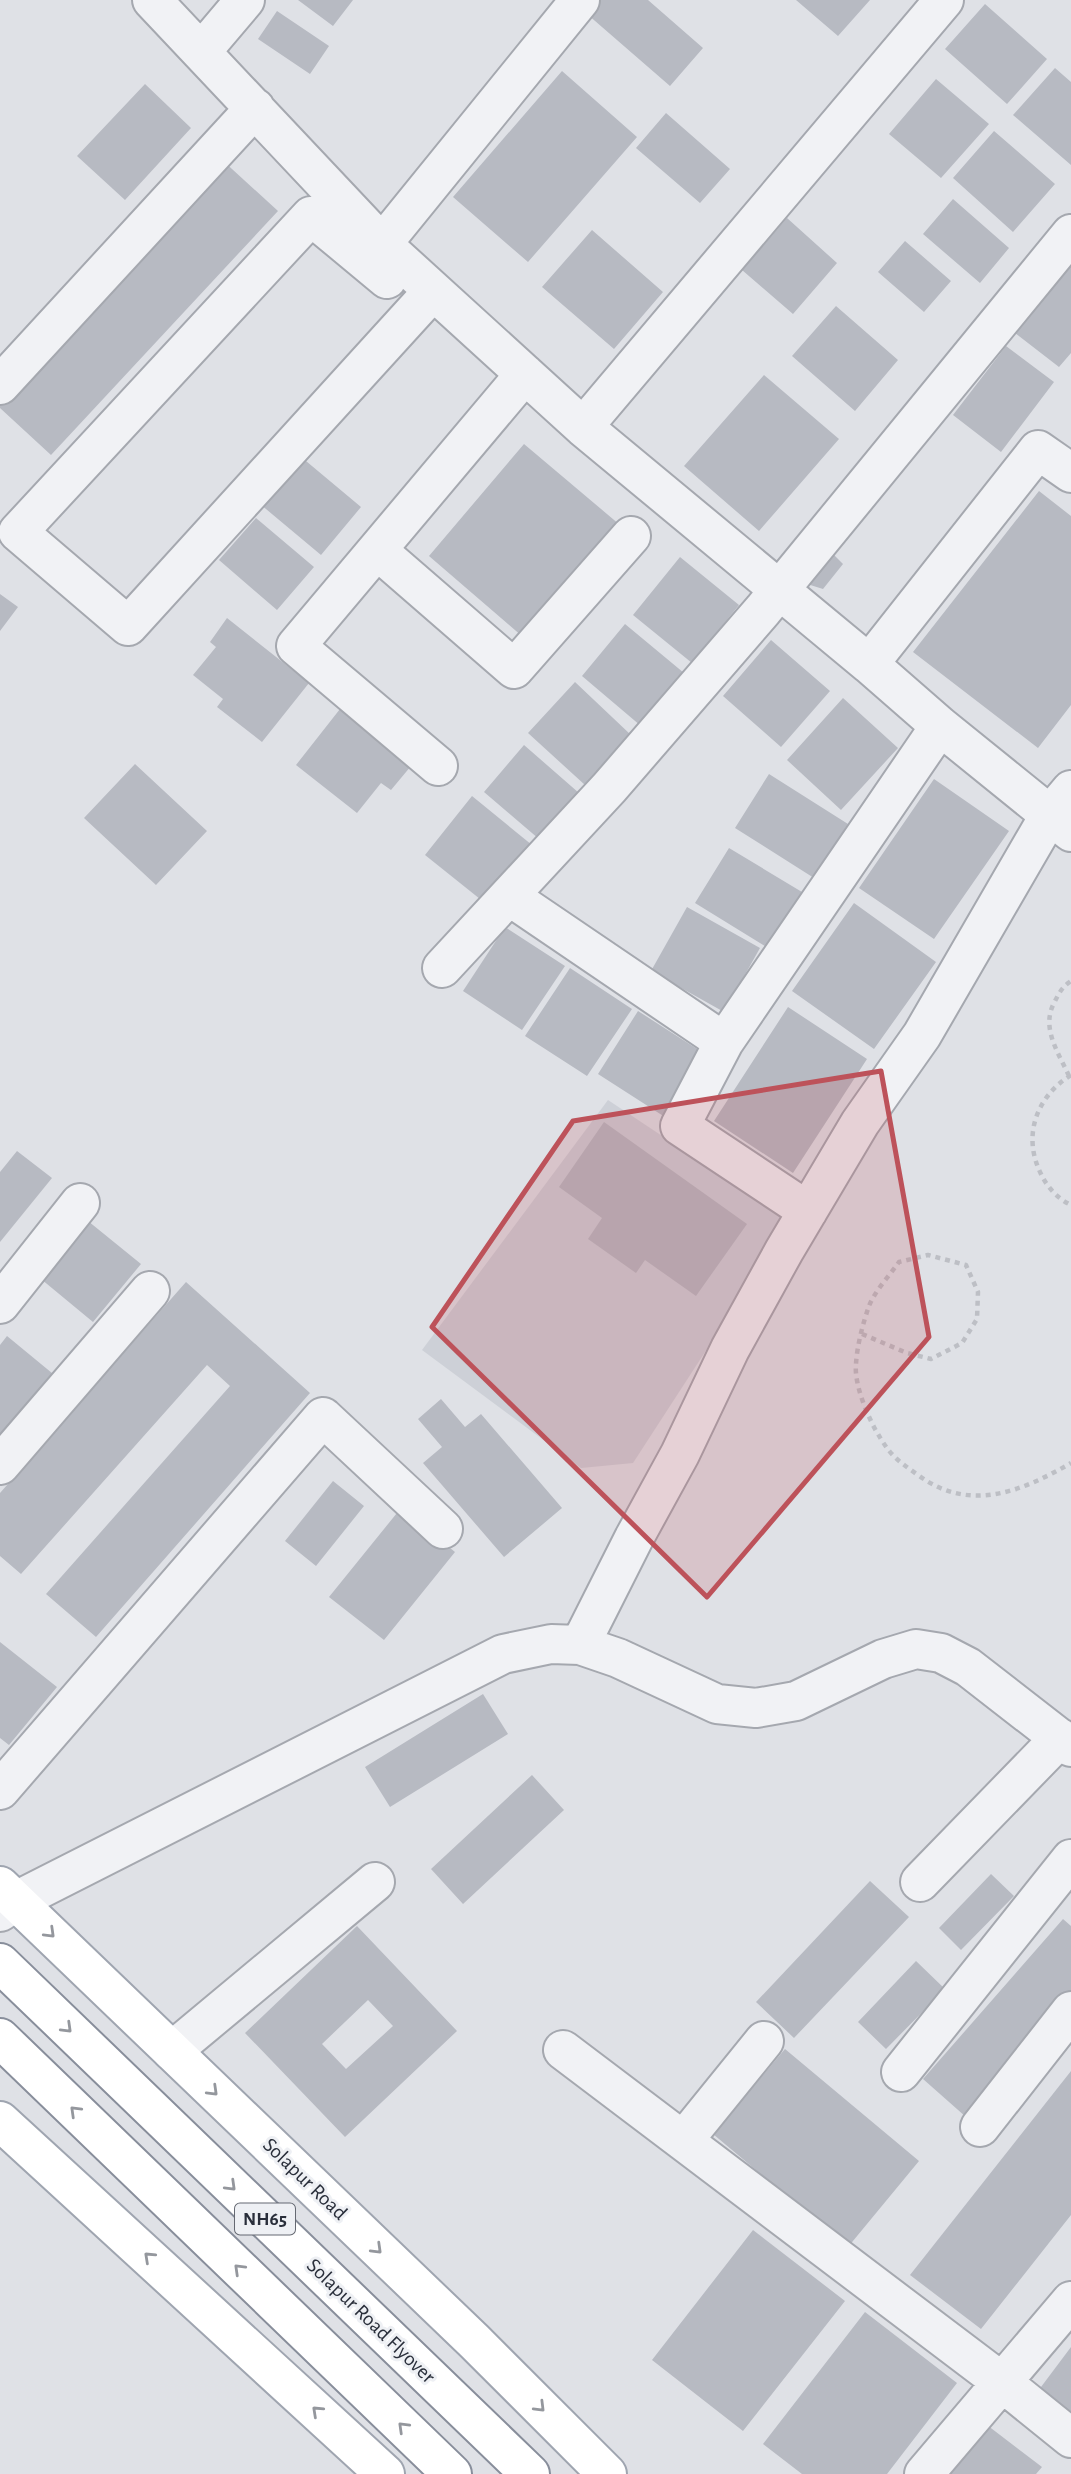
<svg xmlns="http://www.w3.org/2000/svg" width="1071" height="2474" font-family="'Alegreya Sans',sans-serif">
  <rect width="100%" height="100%" fill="#dfe1e6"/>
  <!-- built -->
  <path fill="#cdd0d7" d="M608,1100L790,1221L633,1463L581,1468L422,1350Z"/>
  <!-- building -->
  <path fill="#b7bac2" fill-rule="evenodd" d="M298,0H353L333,26Z
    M600,0H648L703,48L670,86L587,14Z
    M796,0H870L838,36Z
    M985,4L1047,59L1007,104L945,49Z
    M277,11L329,46L310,74L258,39Z
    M1055,68L1071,82V165L1013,115Z
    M562,71L637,137L528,262L453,197Z
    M936,79L989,124L941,178L889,134Z
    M145,84L191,128L125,200L77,156Z
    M666,113L730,169L700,203L636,148Z
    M994,131L1055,184L1013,232L953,178Z
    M220,158L278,211L51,455L0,408V393Z
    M953,199L1009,248L980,283L923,234Z
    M787,218L837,263L793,314L742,270Z
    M592,230L663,292L614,349L542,287Z
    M905,241L951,281L924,312L878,272Z
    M1071,262V353L1059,367L1015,333Z
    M836,306L898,360L855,411L792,356Z
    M1006,346L1054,382L1001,452L953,415Z
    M764,375L839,439L759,531L684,466Z
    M524,444L620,525L523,637L429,556Z
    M300,456L361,507L321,555L260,504Z
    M1039,491L1071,516V705L1038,748L913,652Z
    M256,518L314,567L277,610L219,560Z
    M826,547L843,564L823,589L804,583Z
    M680,557L739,605L692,663L633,615Z
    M0,594L18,607L0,631Z
    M227,618L309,683L262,742L217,707L223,699L193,675L216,647L210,642Z
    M625,624L684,673L641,726L582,676Z
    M771,640L830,691L781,747L723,696Z
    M575,682L631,735L585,785L528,733Z
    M843,698L898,748L841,810L787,760Z
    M340,709L411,766L391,790L381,783L357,813L296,765Z
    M524,745L579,793L539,839L484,792Z
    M135,764L207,831L156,885L84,818Z
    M769,774L848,824L814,878L735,828Z
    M934,779L1009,831L934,939L859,888Z
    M472,796L532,845L485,903L425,855Z
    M729,848L802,892L768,948L695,903Z
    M854,903L936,962L874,1049L792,991Z
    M687,907L760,948L724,1012L651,971Z
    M505,927L565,966L522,1030L463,991Z
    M570,968L632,1009L587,1076L525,1036Z
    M788,1007L867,1059L793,1173L714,1121Z
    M638,1011L708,1056L668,1119L598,1074Z
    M604,1122L747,1224L696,1296L645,1260L636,1273L588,1239L602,1218L559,1187Z
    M17,1151L52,1178L0,1242V1172Z
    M88,1221L141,1264L93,1322L41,1279Z
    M186,1282L310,1393L96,1637L46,1594L230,1386L207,1365L21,1574L0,1556V1493Z
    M7,1336L58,1378L0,1449V1345Z
    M441,1399L465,1427L481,1414L562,1508L504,1557L423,1463L442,1447L418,1419Z
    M333,1481L364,1506L316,1566L285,1541Z
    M401,1508L455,1552L384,1640L329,1597Z
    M0,1642L57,1687L9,1745L0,1738Z
    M483,1694L508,1734L390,1807L365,1767Z
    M532,1775L564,1810L463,1904L431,1869Z
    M991,1874L1014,1896L961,1950L939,1928Z
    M870,1881L909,1917L794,2038L756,2002Z
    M1063,1919L1071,1926V1997L966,2117L923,2079Z
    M357,1926L457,2031L345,2137L245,2033ZM368,2000L393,2026L346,2069L322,2044Z
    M916,1961L945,1989L886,2049L858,2022Z
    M785,2049L919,2161L848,2247L713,2134Z
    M1071,2071V2215L981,2329L910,2275Z
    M753,2230L845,2301L743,2431L652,2360Z
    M865,2312L957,2383L887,2474H802L763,2444Z
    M1071,2347V2415L1038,2391Z
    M983,2422L1042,2467L1036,2474H943Z"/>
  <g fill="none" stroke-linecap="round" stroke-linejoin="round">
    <!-- minor casing -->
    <g stroke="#a5a8af" stroke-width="42">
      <path id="minor" d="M152,0L382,244L583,427L869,664L940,726L1071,832
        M201,52L245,0
        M382,244L580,0
        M387,279L311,216L18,532L128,626L433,291
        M0,385L255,108
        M583,427L944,0
        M377,550L514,669L631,536
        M869,664L1038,450L1071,473
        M438,766L296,646L525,374
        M509,896L724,1042L940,726
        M442,968L609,788L763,610L1071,234
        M724,1042L680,1126L808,1211
        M0,1304L80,1203
        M0,1465L150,1291
        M580,1645L634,1538L680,1454L730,1349L784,1251L860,1123L922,1035L1049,816L1071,790
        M0,1790L323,1417L443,1529
        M920,1882L1060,1738
        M0,1912L16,1901L503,1654L551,1644L580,1645L618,1658L717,1704L756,1708L796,1701L883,1659L916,1649L941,1653L968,1667L1071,1747
        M563,2050L1003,2383L1071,2438
        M172,2051L375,1882
        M901,2072L1071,1859
        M980,2127L1071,2011
        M683,2141L764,2041
        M924,2474L1071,2301"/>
    </g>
    <!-- major casing -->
    <g stroke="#9fa5b0" stroke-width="42">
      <path id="major" d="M0,1886L474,2341L607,2474
        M0,2121L385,2474"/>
    </g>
    <!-- highway casing -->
    <g stroke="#888e9b" stroke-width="42">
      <path id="highway" d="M0,1963L530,2474
        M0,2038L452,2474"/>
    </g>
    <!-- path -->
    <path stroke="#bdbfc5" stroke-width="4.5" stroke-dasharray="5 5" stroke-linecap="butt" d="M1071,1075C1036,1097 1022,1136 1041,1174C1047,1187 1058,1199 1071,1205
      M1069,1076C1058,1052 1041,1028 1054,1003C1059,993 1062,987 1071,981
      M862,1334L907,1353L931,1359L962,1343L977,1319L978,1292L966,1265L928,1255L899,1262C889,1276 875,1291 869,1306C863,1323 857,1346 856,1364C854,1383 866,1412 875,1429C890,1455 894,1458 918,1475C969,1513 1021,1492 1071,1463"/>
    <!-- minor -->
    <use href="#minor" stroke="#f1f2f5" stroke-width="38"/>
    <!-- major -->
    <use href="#major" stroke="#fff" stroke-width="38"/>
    <!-- highway -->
    <use href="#highway" stroke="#fff" stroke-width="38"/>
  </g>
  <!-- one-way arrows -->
  <defs><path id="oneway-chevron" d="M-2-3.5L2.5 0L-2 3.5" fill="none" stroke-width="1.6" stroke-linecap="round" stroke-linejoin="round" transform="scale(1.75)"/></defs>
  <g stroke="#94979d">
    <use href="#oneway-chevron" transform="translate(50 1933) rotate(44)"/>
    <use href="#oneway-chevron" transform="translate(67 2028) rotate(44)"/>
    <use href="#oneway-chevron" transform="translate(213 2091) rotate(44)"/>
    <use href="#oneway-chevron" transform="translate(75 2111) rotate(-136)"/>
    <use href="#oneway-chevron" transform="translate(231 2186) rotate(44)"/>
    <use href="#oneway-chevron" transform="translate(377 2249) rotate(44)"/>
    <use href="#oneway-chevron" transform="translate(149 2257) rotate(-137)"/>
    <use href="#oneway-chevron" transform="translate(239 2269) rotate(-136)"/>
    <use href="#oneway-chevron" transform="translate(540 2407) rotate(45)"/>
    <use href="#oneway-chevron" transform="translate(317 2411) rotate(-137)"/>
    <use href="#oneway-chevron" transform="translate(403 2427) rotate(-136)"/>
  </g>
  <!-- marked area -->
  <path fill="#bd525a" fill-opacity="0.2" stroke="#bd525a" stroke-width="5" stroke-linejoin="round" d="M881,1071L929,1337L707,1597L432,1327L573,1121Z"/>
  <g text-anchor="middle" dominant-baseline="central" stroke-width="6" stroke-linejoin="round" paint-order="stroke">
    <!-- shield labels -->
    <rect fill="#eef0f4" stroke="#656972" stroke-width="2" x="235" y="2203.5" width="60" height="31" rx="5"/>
    <g font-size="19" font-weight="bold" fill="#2a2f3b">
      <text x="265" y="2219">NH65</text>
    </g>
    <!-- street labels -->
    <g font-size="21" fill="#2a2f3b" stroke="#eef0f4">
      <text transform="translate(305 2179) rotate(44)">Solapur Road</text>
      <text transform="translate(371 2321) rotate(44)">Solapur Road Flyover</text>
    </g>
  </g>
</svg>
